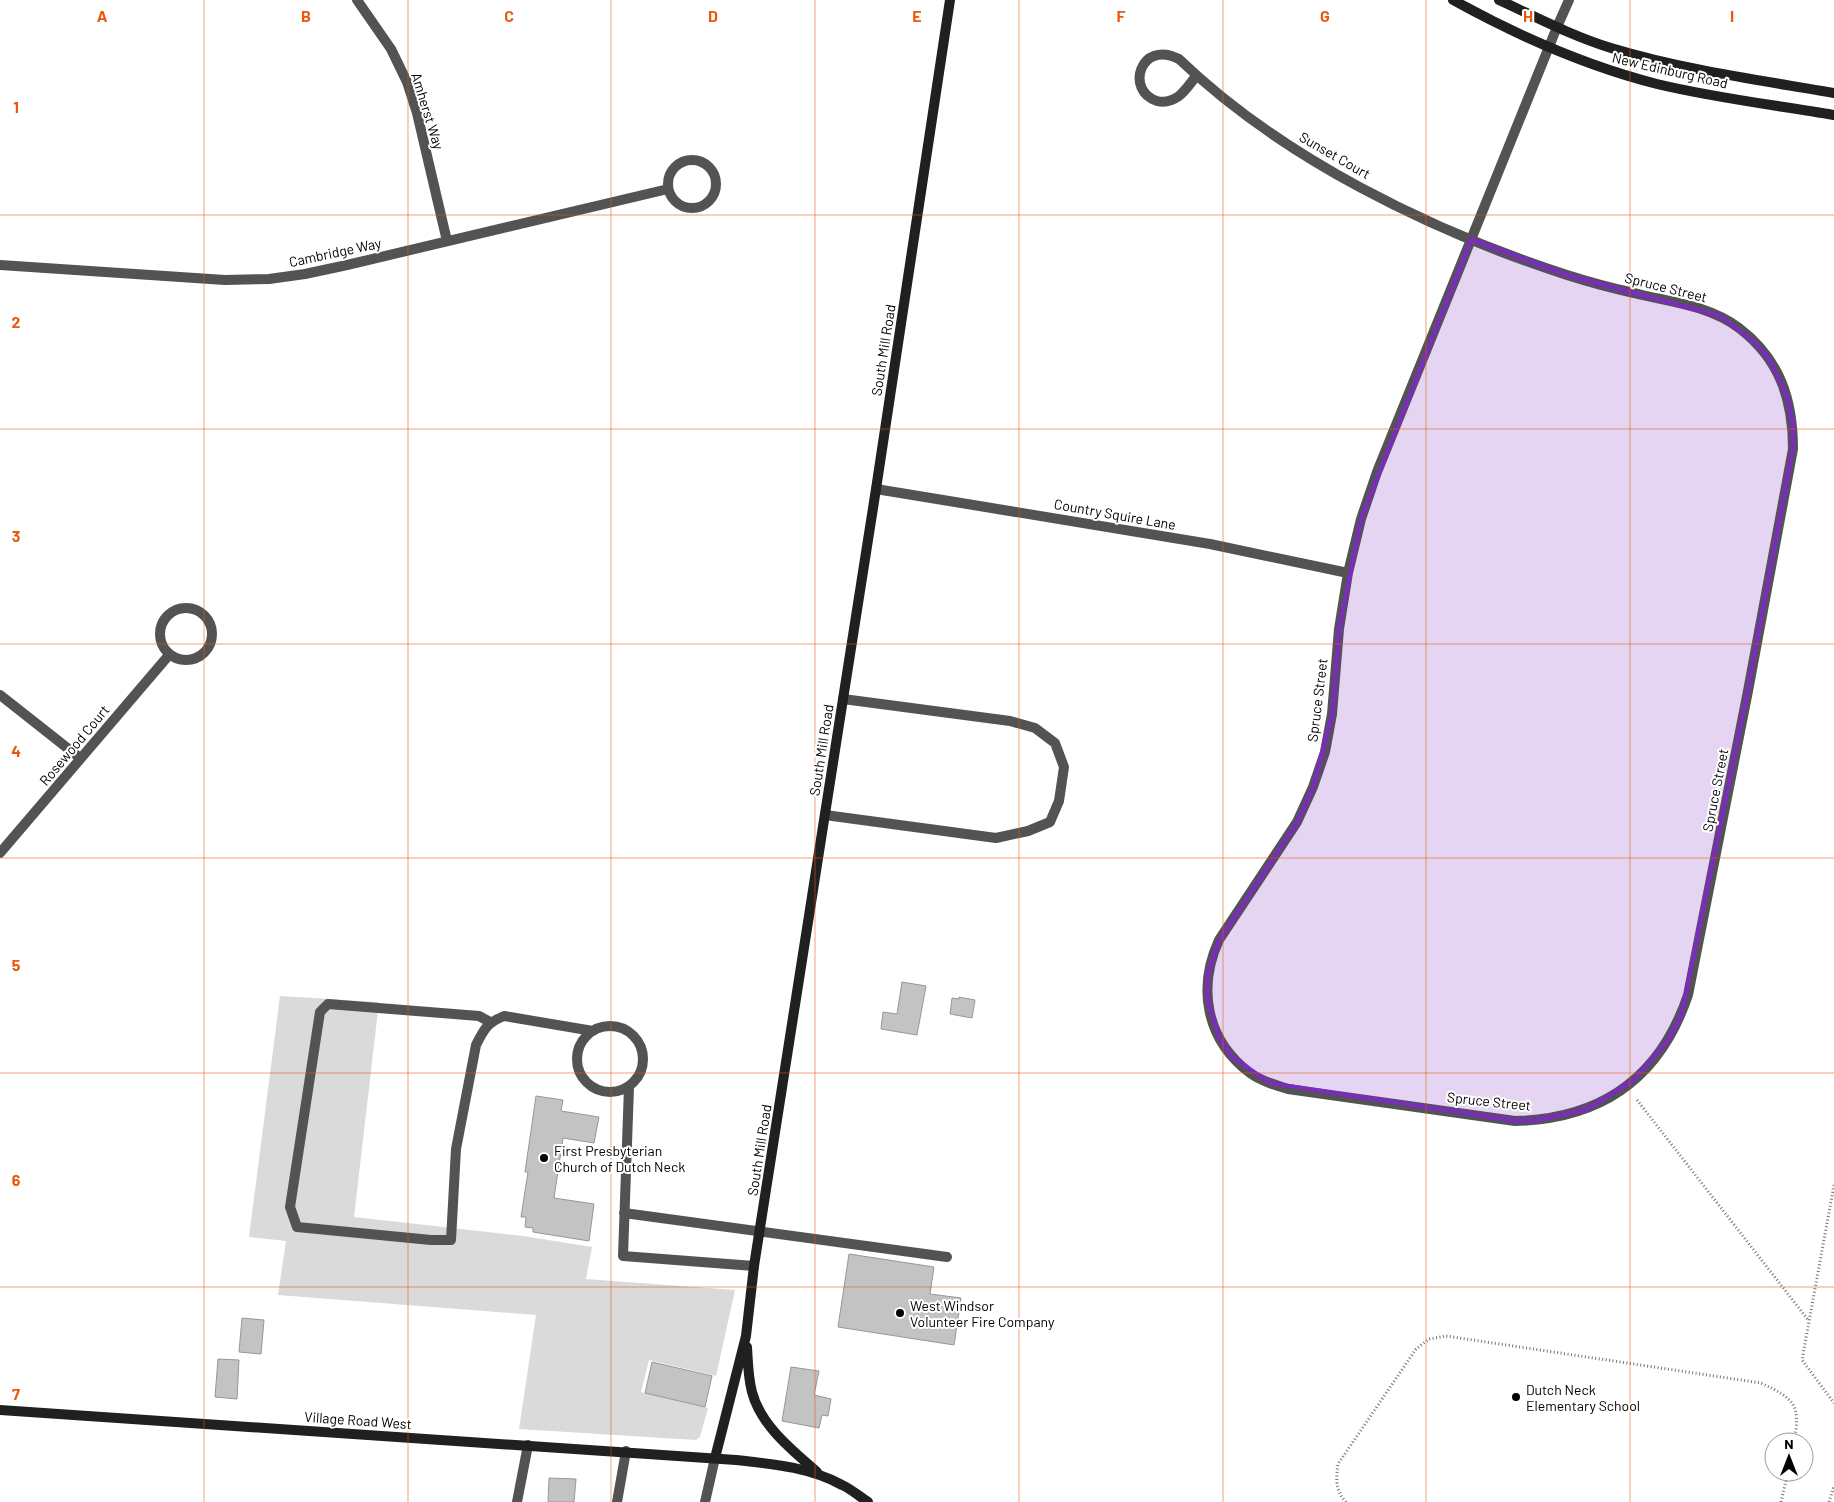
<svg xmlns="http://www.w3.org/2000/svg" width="1834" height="1502" font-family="Barlow,sans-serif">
  <rect width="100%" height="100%" fill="#fff"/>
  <!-- green -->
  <path fill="#dadada" d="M280,996L379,1002L354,1217L523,1236L592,1247L586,1279L735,1290L716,1376L649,1360L641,1392L708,1408L700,1437L696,1440L519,1429L536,1315L278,1295L286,1241L249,1237Z"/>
  <!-- building -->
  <path fill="#c3c3c3" stroke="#979797" d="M902,982L926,986L917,1035L881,1029L883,1012L897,1014Z
    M959,997L975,1000L972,1018L950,1014L952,998L959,999Z
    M536,1096L563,1100L561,1111L599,1117L594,1143L563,1138L554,1198L594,1204L589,1241L533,1232V1228L525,1227L526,1217H521L528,1172H525Z
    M849,1254L934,1267L930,1294L961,1298L954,1345L838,1327Z
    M242,1318L264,1320L261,1354L239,1352Z
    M218,1359L239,1360L237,1399L215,1397Z
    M652,1362L712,1376L705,1407L645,1393Z
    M791,1367L819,1371L814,1395L831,1399L828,1416L822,1415L819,1428L782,1421Z
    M549,1478L576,1479L574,1502H548Z"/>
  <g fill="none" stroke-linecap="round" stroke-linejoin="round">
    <!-- path -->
    <path stroke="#757575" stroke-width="3" stroke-dasharray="1 2.5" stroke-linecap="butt" d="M1637,1100L1809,1321
      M1834,1185L1802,1360L1834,1403
      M1346,1502C1335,1491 1336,1478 1338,1464L1416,1349L1429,1339L1446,1336L1761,1383C1795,1399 1801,1405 1794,1442
      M1781,1502L1788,1472
      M1829,1502L1834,1486"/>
    <!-- lane -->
    <path stroke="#535353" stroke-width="10" d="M825,815L996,838L1028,831L1050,822L1059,801L1064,767L1055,743L1035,728L1010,721L843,699
      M490,1022L479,1016L328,1004L320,1012L290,1207L297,1227L431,1240H451L456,1149L476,1045C484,1029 487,1023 504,1016L593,1031
      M577 1059a33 33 0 1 1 66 0a33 33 0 1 1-66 0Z
      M629,1087L623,1256L754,1266
      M624,1213L947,1257
      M517,1502L528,1445
      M617,1502L626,1451"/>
    <!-- street -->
    <path stroke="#535353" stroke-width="10" d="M357,0L391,49L407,82L417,113L447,241
      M1196,76C1191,83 1185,91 1179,96C1172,101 1165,103 1157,101C1125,91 1140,39 1179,59C1282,158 1431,231 1567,275C1589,282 1611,288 1634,293C1670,302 1708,305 1739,328C1780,359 1793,400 1793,449L1748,691L1688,995C1660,1078 1602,1119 1515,1121L1288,1089C1275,1085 1261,1081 1250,1073C1206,1040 1197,988 1219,940L1297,822L1313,787L1325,752L1332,714L1339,629L1348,573L1361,519L1377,472L1464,257C1495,180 1526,104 1557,27L1569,0
      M668 184a24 24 0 1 1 48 0a24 24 0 1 1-48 0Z
      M0,265L225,280L269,279L305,274L347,265L668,189
      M876,489L1210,544L1348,573
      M160 634a26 26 0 1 1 52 0a26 26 0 1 1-52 0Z
      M0,695L80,758
      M0,853L169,655
      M705,1502L715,1458"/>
    <!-- secondary -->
    <path stroke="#202020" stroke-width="10" d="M1453,0C1518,36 1586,66 1657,84C1715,98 1775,105 1834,115
      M1499,0C1536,17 1572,36 1611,48C1684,70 1759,80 1834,93
      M747,1347C748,1362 748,1377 752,1392C761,1426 792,1450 817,1472
      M0,1410L736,1460C772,1464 809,1467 842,1485C851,1489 859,1496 868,1502
      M715,1458L746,1336L754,1266L876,489L950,0"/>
  </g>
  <!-- marked area -->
  <path fill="#7b2cbf" fill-opacity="0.2" stroke="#7b2cbf" stroke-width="4" stroke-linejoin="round" d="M1471,239L1568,275L1721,316L1755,342L1770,360L1788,398L1793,424V449L1748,691L1681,1017L1668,1041L1633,1081L1588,1109L1539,1120L1515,1121L1270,1083L1232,1057L1220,1040L1207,1000V975L1219,940L1297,822L1313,787L1332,714L1339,629L1361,519Z"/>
  <!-- grid -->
  <path fill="none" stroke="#e8590c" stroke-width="1" stroke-opacity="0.55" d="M204,0V1502M408,0V1502M611,0V1502M815,0V1502M1019,0V1502M1223,0V1502M1426,0V1502M1630,0V1502M0,215H1834M0,429H1834M0,644H1834M0,858H1834M0,1073H1834M0,1287H1834"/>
  <!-- markers -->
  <g fill="#000" stroke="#fff" stroke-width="2">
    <circle cx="544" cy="1158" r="5"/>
    <circle cx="900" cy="1313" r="5"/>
    <circle cx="1516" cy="1397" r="5"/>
  </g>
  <g text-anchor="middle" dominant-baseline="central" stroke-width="4" stroke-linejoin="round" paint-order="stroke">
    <!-- street labels -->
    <g font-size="14" fill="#000" stroke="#fff">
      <text transform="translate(1670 70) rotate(13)">New Edinburg Road</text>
      <text transform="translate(428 111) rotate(73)">Amherst Way</text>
      <text transform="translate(1335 155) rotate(30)">Sunset Court</text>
      <text transform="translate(335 252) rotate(-12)">Cambridge Way</text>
      <text transform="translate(1666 287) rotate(14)">Spruce Street</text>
      <text transform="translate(883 350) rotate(-81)">South Mill Road</text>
      <text transform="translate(1115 514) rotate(10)">Country Squire Lane</text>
      <text transform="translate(1317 700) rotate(-83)">Spruce Street</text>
      <text transform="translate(74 745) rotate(-50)">Rosewood Court</text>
      <text transform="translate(821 750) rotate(-81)">South Mill Road</text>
      <text transform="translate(1715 790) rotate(-79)">Spruce Street</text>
      <text transform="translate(1489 1101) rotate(6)">Spruce Street</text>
      <text transform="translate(759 1150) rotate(-81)">South Mill Road</text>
      <text transform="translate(358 1420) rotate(4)">Village Road West</text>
    </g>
    <!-- poi labels -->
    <g font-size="14" fill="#000" stroke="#fff" text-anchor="start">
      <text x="554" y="1150">First Presbyterian<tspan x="554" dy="16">Church of Dutch Neck</tspan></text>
      <text x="910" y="1305">West Windsor<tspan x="910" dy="16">Volunteer Fire Company</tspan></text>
      <text x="1526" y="1389">Dutch Neck<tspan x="1526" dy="16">Elementary School</tspan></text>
    </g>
  </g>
  <g font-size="16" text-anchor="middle" font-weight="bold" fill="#e8590c" stroke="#fff" stroke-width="4" stroke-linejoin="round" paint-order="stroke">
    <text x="102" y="22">A</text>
    <text x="306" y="22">B</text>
    <text x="509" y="22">C</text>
    <text x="713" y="22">D</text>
    <text x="917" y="22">E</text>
    <text x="1121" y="22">F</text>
    <text x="1325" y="22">G</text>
    <text x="1528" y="22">H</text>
    <text x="1732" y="22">I</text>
    <text x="16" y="113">1</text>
    <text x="16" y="328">2</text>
    <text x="16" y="542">3</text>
    <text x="16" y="757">4</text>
    <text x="16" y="971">5</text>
    <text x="16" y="1186">6</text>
    <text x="16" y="1400">7</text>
  </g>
  <!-- north arrow -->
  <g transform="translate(1789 1457)"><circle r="24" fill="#ffffff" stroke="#999999"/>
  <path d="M0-4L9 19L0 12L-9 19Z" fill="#000000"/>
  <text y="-8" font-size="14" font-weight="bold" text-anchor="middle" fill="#000000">N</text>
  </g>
</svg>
